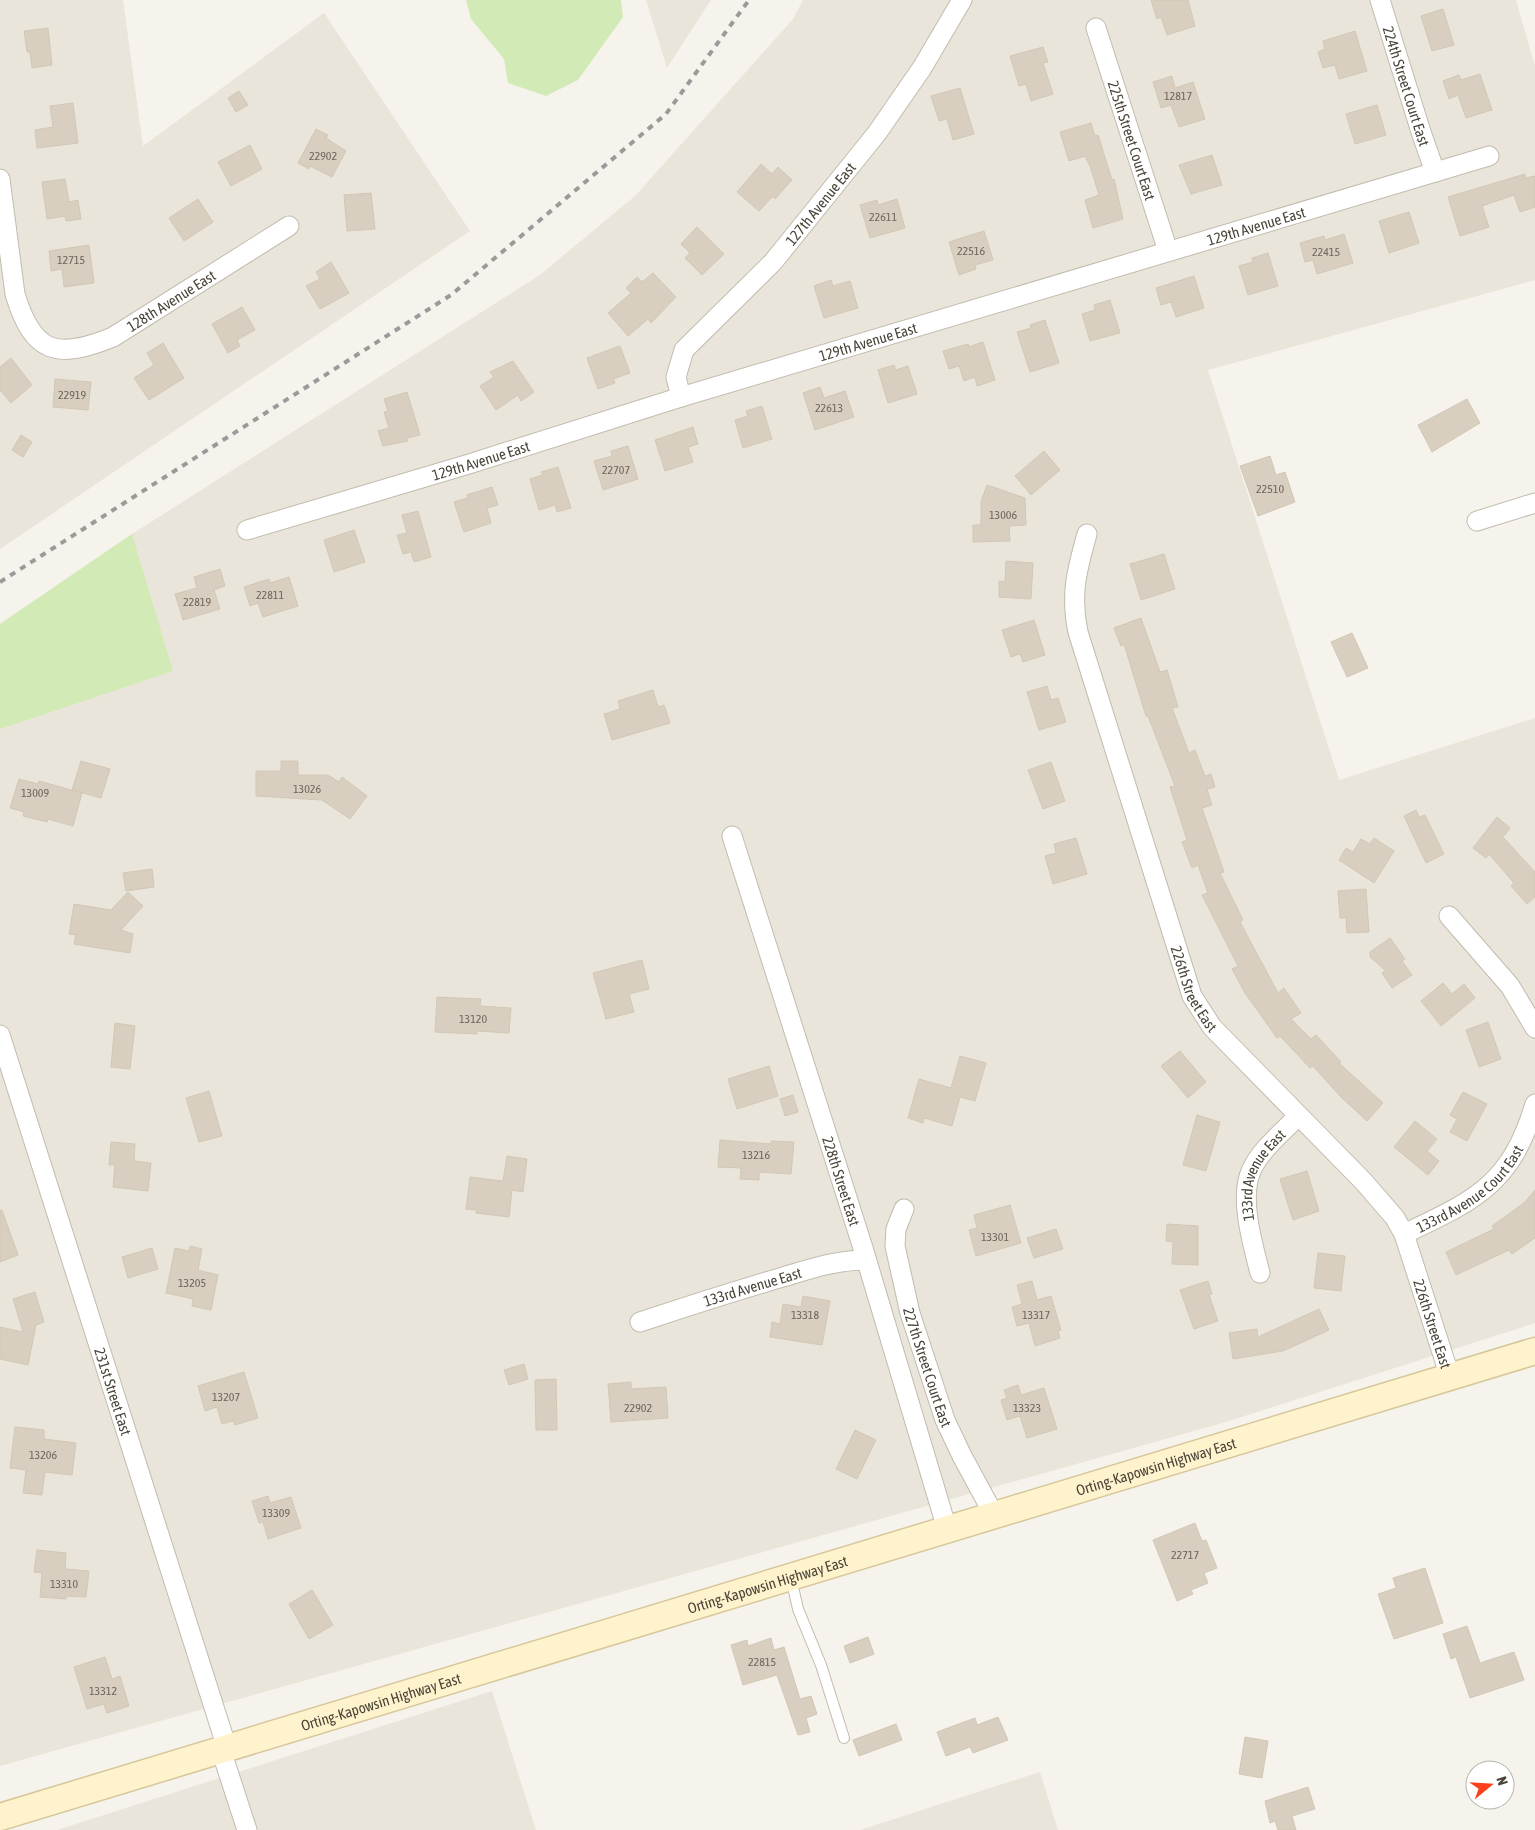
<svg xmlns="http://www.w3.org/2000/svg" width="1535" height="1830" font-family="'Asap Condensed',sans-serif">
  <rect width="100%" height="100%" fill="#f6f3ec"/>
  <!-- residential -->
  <path fill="#eae5da" d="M0,0H123L143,146L324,13L470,231L0,549Z
    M646,0H711L667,68Z
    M803,0H1516L1535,66V280L1208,370L1339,780L1535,718V1323L1226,1422L0,1766V624L132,534L540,275L635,196L793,19Z
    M492,1691L536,1830H57Z
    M1040,1772L1058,1830H860Z"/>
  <!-- green -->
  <path fill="#d2eab5" d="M466,0H621L623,17L578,80L546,96L508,83L504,59L471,19Z
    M132,534L173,671L0,729V624Z"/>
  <!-- building -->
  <path fill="#d8cfc1" stroke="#d3c7b4" d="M1151,0H1188L1195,26L1167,35L1161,17L1157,19Z
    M1443,9L1454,45L1432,51L1421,16Z
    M48,28L52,65L32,68L30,52H27L24,31Z
    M1355,31L1367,71L1339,79L1335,65L1323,68L1318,52L1325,49L1323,41Z
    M1043,47L1048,62L1043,63L1053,94L1031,101L1026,84L1019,86L1010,56Z
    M1480,74L1492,110L1466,118L1458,95L1449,99L1443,81L1459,75L1461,80Z
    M1172,76L1175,88L1193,82L1205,119L1179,127L1171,105L1161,108L1153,82Z
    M960,88L974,134L953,140L947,119L939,121L931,96Z
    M239,91L248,105L236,112L228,98Z
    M73,103L78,143L37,148L35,130L53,127L50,106Z
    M1377,105L1386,135L1355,144L1346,114Z
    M1091,123L1095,136L1098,135L1112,180L1114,179L1123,219L1093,228L1085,200L1099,195L1090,166L1085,156L1069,161L1060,132Z
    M316,129L328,135L326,138L346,151L332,177L310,166L309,169L298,163Z
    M250,145L262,169L231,186L218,162Z
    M1212,155L1222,185L1191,194L1179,165Z
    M761,164L772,174L778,167L792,180L775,199L773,196L759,211L737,192Z
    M1525,174L1526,178L1535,176V207L1520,212L1514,195L1482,206L1489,227L1460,236L1448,197Z
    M65,179L69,202L78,200L81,219L66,221L65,216L47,219L42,182Z
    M371,193L375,229L347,231L344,195Z
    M198,199L213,222L184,241L169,218Z
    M897,199L905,228L870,238L860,205L877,200L878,205Z
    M1409,212L1419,243L1389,253L1379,221Z
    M697,227L724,254L702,275L685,258L690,253L681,244Z
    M984,231L993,260L975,265L976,269L959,275L949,242Z
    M1344,234L1353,263L1317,274L1313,260L1305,262L1300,243L1324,236L1325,240Z
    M89,245L94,283L64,287L62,269L51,271L49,251Z
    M1268,253L1278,286L1248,295L1239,266L1253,262L1252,258Z
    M331,262L349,293L320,309L306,286L320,279L316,272Z
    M653,273L676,297L651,323L648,319L628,336L608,313L631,293L626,288L637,277L642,282Z
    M1194,276L1204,308L1176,317L1171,302L1161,305L1156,288Z
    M831,280L833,286L850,281L858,308L824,318L814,286Z
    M1110,300L1120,333L1090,341L1082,314L1095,310L1094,305Z
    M242,307L255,330L237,340L240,346L228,353L212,324Z
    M1045,320L1059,363L1030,372L1017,332L1031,328L1030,325Z
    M983,342L995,380L977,386L975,377L964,381L959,366L949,369L943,351L968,344L969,347Z
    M163,343L184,378L149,400L134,378L154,365L147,353Z
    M620,346L630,373L613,379L615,383L598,389L587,358Z
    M11,358L32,385L11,403L0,390V367Z
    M513,361L534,392L521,401L518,395L496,410L480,386L494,377L490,372Z
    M894,365L896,370L908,366L917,394L888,403L878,370Z
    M55,379L91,382L88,410L53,407Z
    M820,387L824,398L845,391L854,417L815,430L803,393Z
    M407,392L420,435L407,438L408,441L383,446L378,431L389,428L384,412L388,411L384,399Z
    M1467,399L1480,423L1432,452L1418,425Z
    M762,406L772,439L743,448L735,420L748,416L746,411Z
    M693,427L698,444L688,447L693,462L665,471L655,440Z
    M21,435L32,442L23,457L12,450Z
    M628,446L638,479L603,490L594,461L612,456L611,451Z
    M1044,451L1060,470L1031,495L1015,476Z
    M1270,456L1276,475L1285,472L1295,502L1258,516L1240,466Z
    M558,467L571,508L557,512L555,505L539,510L530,479L543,475L541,472Z
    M987,485L1025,498L1026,525L1009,526L1010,541L973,542V525H981V501Z
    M492,487L498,505L487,508L491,523L464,532L454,502L468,498L467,495Z
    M418,511L431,557L414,562L411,552L403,554L397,535L407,533L402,515Z
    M354,530L365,562L334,572L324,540Z
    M1164,554L1175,589L1141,600L1130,564Z
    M1006,561L1033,563L1031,599L999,597V581L1005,582Z
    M220,569L225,586L214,590L220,609L183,620L175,594L197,588L194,577Z
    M289,577L298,606L263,617L258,603L250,606L244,587L269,579L270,583Z
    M1141,618L1160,672L1167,670L1178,707L1172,708L1189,753L1195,750L1205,776L1211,774L1215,787L1207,789L1212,805L1202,808L1224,872L1220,873L1243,920L1240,922L1278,993L1284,988L1301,1013L1291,1019L1311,1039L1316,1035L1341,1062L1339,1063L1383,1103L1367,1121L1341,1097L1313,1066L1310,1068L1280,1036L1277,1038L1245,993L1232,969L1238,966L1202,895L1208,893L1198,865L1192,868L1182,842L1187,840L1170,787L1175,786L1148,716H1146L1124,644L1121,646L1114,628Z
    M1034,620L1045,655L1023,662L1020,654L1011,657L1002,630Z
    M1352,633L1368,668L1347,677L1331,642Z
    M1047,686L1051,700L1058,698L1066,722L1039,730L1027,692Z
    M653,690L658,707L664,705L670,723L612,740L604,714L620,709L618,701Z
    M81,761L110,769L101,798L72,790Z
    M281,761H298V775H328L339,782L342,777L367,796L350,819L322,800L256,796V771H281Z
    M1051,762L1065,801L1043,809L1028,770Z
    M19,779L38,784L39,781L82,793L73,826L48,819L47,822L23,816L24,812L10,808Z
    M1416,810L1419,817L1425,815L1444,854L1426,863L1404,816Z
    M1497,817L1510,828L1503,837L1535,872V897L1527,904L1511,886L1514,883L1489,854L1486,858L1473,848Z
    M1076,838L1087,874L1053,884L1045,856L1056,853L1054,844Z
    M1374,838L1394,851L1374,883L1339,860L1346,848L1353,852L1361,839L1370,844Z
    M152,869L154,887L126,891L123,873Z
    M1366,889L1369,932L1347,933L1346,918H1340L1338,891Z
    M128,892L143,906L121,930L133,934L130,953L74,944L76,935L69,934L74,904L111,910Z
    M1390,938L1405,959L1402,961L1412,975L1392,988L1382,973L1385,970L1370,957V952Z
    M642,960L649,989L629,994L634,1012L606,1019L593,973Z
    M1443,983L1452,994L1464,984L1475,998L1441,1026L1421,1001Z
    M437,997L481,999L480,1006L511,1008L509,1033L477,1031V1034L435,1032Z
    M1488,1022L1501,1059L1479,1067L1466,1030Z
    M115,1023L135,1026L130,1069L111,1067Z
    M1180,1051L1206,1082L1188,1098L1161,1066Z
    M960,1056L986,1063L975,1101L960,1097L952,1126L924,1118L923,1123L908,1118L919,1079L951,1088Z
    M769,1066L778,1096L737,1109L728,1079Z
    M209,1091L222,1136L199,1142L186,1098Z
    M1463,1092L1487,1104L1467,1141L1450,1132L1457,1119L1450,1115Z
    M793,1095L798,1112L785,1116L780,1099Z
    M1197,1115L1220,1122L1206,1171L1183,1165Z
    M1415,1121L1437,1139L1427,1151L1439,1161L1428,1175L1394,1147Z
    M720,1140L771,1144V1141L794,1142L791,1174L759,1172V1180L740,1179L741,1168L718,1167Z
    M111,1142L135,1144L134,1161L151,1163L148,1191L113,1187L115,1165H109Z
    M507,1156L527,1159L523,1192L512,1190L509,1217L476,1213L477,1210L466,1209L470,1177L503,1181Z
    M1307,1171L1319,1211L1293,1220L1280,1179Z
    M1535,1190V1238L1512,1254L1509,1250L1456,1275L1446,1252L1494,1229L1492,1226L1524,1203Z
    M1010,1205L1021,1243L976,1256L969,1230L977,1228L974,1215Z
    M0,1210H2L18,1255L0,1262Z
    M1167,1224L1198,1226V1265L1172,1264L1173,1242L1166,1241Z
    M1056,1229L1063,1249L1034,1258L1027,1238Z
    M190,1246L202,1249L198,1270L218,1275L211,1310L192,1306L193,1299L166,1293L175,1248L189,1251Z
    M152,1248L158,1269L128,1278L122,1257Z
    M1318,1253L1345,1256L1341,1291L1314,1288Z
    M1032,1281L1037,1300L1051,1296L1061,1330L1058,1331L1060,1338L1035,1346L1029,1323L1017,1326L1012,1307L1022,1304L1017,1285Z
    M1208,1281L1212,1294L1209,1295L1218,1321L1194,1329L1180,1290Z
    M35,1292L44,1322L36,1325L28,1365L0,1359V1327L23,1332L13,1299Z
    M803,1296L830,1301L822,1345L770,1337L772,1322L780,1324L783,1304L801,1307Z
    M1319,1309L1329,1330L1283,1351L1233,1359L1229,1333L1257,1329L1258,1337Z
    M524,1364L528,1379L509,1385L504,1370Z
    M244,1372L258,1418L235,1425L233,1421L222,1424L217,1407L205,1411L198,1386Z
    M556,1379L557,1430H536L535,1380Z
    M631,1382V1389L666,1387L668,1418L611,1422L608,1384Z
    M1018,1385L1021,1395L1044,1388L1057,1429L1027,1438L1020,1416L1007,1420L1001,1400L1007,1398L1004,1390Z
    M15,1427L44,1430V1439L76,1443L72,1475L45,1472L42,1495L23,1493L26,1470L10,1468Z
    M855,1430L876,1440L857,1479L836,1469Z
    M268,1496L270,1503L291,1497L301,1528L268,1539L263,1522L259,1523L252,1501Z
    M1195,1523L1202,1541L1206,1540L1217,1568L1204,1573L1208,1583L1191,1590L1193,1594L1177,1601L1153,1540Z
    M37,1550L66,1553L65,1569L89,1571L86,1597L67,1596L66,1599L40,1597L42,1573L34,1572Z
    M1425,1568L1443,1623L1394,1639L1378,1594L1396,1588L1393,1578Z
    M312,1590L333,1625L309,1639L289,1604Z
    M1467,1626L1480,1663L1514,1652L1524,1680L1470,1698L1456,1657L1451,1659L1443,1634Z
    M868,1637L874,1654L850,1663L844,1646Z
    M771,1638L774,1650L784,1647L800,1699L811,1696L817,1714L806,1718L810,1732L798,1735L777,1675L743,1685L731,1645L747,1640L748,1646Z
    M105,1657L112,1679L120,1676L129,1706L107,1713L104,1704L87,1709L74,1667Z
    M998,1717L1008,1740L973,1753L970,1747L946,1756L937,1732L975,1718L977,1725Z
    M896,1724L902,1740L859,1756L853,1740Z
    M1245,1737L1268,1741L1262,1778L1239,1774Z
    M1308,1787L1315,1809L1292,1816L1296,1830H1278L1275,1821L1270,1823L1265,1801Z"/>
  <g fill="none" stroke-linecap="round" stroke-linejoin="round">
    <!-- service casing -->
    <g stroke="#c2bbae" stroke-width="12">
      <path id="service" d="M791,1578L798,1609L821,1665L844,1738"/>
    </g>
    <!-- minor casing -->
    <g stroke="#c2bbae" stroke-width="21">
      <g id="minor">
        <path id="s1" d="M1380,0L1421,132L1435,172"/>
        <path id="s2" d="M1096,28L1168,251"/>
        <path id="s3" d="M0,179L15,294C33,354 57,360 113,337L289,226"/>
        <path id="s4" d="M681,397L676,377L684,350L773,262L877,133L922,68L962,0"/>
        <path d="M1477,521L1535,503"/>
        <path id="s5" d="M247,530L469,464L681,397L1489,156"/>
        <path id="s6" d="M1087,534C1077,570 1070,594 1078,632L1192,996L1212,1027L1364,1182L1395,1218L1404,1234L1450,1377"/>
        <path id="s7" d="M732,836L863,1248L947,1529"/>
        <path d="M1449,916L1510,986L1535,1028"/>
        <path id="s8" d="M0,1035L227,1748"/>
        <path id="s9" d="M904,1209L896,1229L895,1246L910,1313L945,1420L962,1456L994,1515"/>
        <path id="s10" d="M1404,1234C1475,1200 1511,1185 1535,1104"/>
        <path id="s11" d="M1260,1273C1253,1245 1239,1199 1251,1171C1260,1150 1283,1132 1298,1116"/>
        <path id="s12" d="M640,1322C688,1306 735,1291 783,1277C810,1269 837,1260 865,1260"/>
        <path d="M221,1750L247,1830"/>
      </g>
    </g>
    <!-- secondary casing -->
    <g stroke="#d6c79b" stroke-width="29">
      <g id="secondary">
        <path id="s13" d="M0,1817L1535,1351"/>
      </g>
    </g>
    <!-- service -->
    <use href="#service" stroke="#fff" stroke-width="10"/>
    <!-- minor -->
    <use href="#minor" stroke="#fff" stroke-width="19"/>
    <!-- secondary -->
    <use href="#secondary" stroke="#fff3cd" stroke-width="26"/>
    <!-- rail -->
    <path stroke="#9a9a9a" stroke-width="4" stroke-dasharray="6 6" stroke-linecap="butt" d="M0,582L451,295L666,114L749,0"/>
  </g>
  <g text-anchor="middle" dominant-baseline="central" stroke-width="4" stroke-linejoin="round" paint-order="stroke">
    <!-- number labels -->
    <g font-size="12" fill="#6e675b">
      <text x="1178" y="96">12817</text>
      <text x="323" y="156">22902</text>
      <text x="883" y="217">22611</text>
      <text x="971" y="251">22516</text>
      <text x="1326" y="252">22415</text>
      <text x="71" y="260">12715</text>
      <text x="72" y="395">22919</text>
      <text x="829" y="408">22613</text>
      <text x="616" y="470">22707</text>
      <text x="1270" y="489">22510</text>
      <text x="1003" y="515">13006</text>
      <text x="270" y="595">22811</text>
      <text x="197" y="602">22819</text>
      <text x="307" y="789">13026</text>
      <text x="35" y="793">13009</text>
      <text x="473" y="1019">13120</text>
      <text x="756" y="1155">13216</text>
      <text x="995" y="1237">13301</text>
      <text x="192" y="1283">13205</text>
      <text x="805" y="1315">13318</text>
      <text x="1036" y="1315">13317</text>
      <text x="226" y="1397">13207</text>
      <text x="638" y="1408">22902</text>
      <text x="1027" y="1408">13323</text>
      <text x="43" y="1455">13206</text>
      <text x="276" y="1513">13309</text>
      <text x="1185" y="1555">22717</text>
      <text x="64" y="1584">13310</text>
      <text x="762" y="1662">22815</text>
      <text x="103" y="1691">13312</text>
    </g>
    <!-- street labels -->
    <g font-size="15" fill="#4b4439" stroke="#fff">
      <text stroke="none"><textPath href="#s1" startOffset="90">224th Street Court East</textPath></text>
      <text stroke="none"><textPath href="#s2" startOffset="118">225th Street Court East</textPath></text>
      <text stroke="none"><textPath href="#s4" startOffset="249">127th Avenue East</textPath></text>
      <text stroke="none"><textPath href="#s5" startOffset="1054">129th Avenue East</textPath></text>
      <text stroke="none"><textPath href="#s3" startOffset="315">128th Avenue East</textPath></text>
      <text stroke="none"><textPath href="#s5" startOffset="649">129th Avenue East</textPath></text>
      <text stroke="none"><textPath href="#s5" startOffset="244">129th Avenue East</textPath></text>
      <text stroke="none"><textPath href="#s6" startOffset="475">226th Street East</textPath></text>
      <text stroke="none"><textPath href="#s11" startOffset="104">133rd Avenue East</textPath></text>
      <text stroke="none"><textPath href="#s7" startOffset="362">228th Street East</textPath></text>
      <text stroke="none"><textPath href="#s10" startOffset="81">133rd Avenue Court East</textPath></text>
      <text stroke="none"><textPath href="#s12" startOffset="118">133rd Avenue East</textPath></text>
      <text stroke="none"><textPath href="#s6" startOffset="895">226th Street East</textPath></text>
      <text stroke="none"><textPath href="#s9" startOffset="164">227th Street Court East</textPath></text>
      <text stroke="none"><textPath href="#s8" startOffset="374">231st Street East</textPath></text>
      <text stroke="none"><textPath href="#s13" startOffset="1208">Orting-Kapowsin Highway East</textPath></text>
      <text stroke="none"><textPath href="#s13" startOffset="802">Orting-Kapowsin Highway East</textPath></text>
      <text stroke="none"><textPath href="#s13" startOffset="398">Orting-Kapowsin Highway East</textPath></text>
    </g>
  </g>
  <!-- north arrow -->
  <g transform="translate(1490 1785) rotate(72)"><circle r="24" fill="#ffffff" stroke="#b7b4b0"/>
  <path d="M0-4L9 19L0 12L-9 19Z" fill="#fc3f1d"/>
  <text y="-8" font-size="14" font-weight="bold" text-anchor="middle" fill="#4b4439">N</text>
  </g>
</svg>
